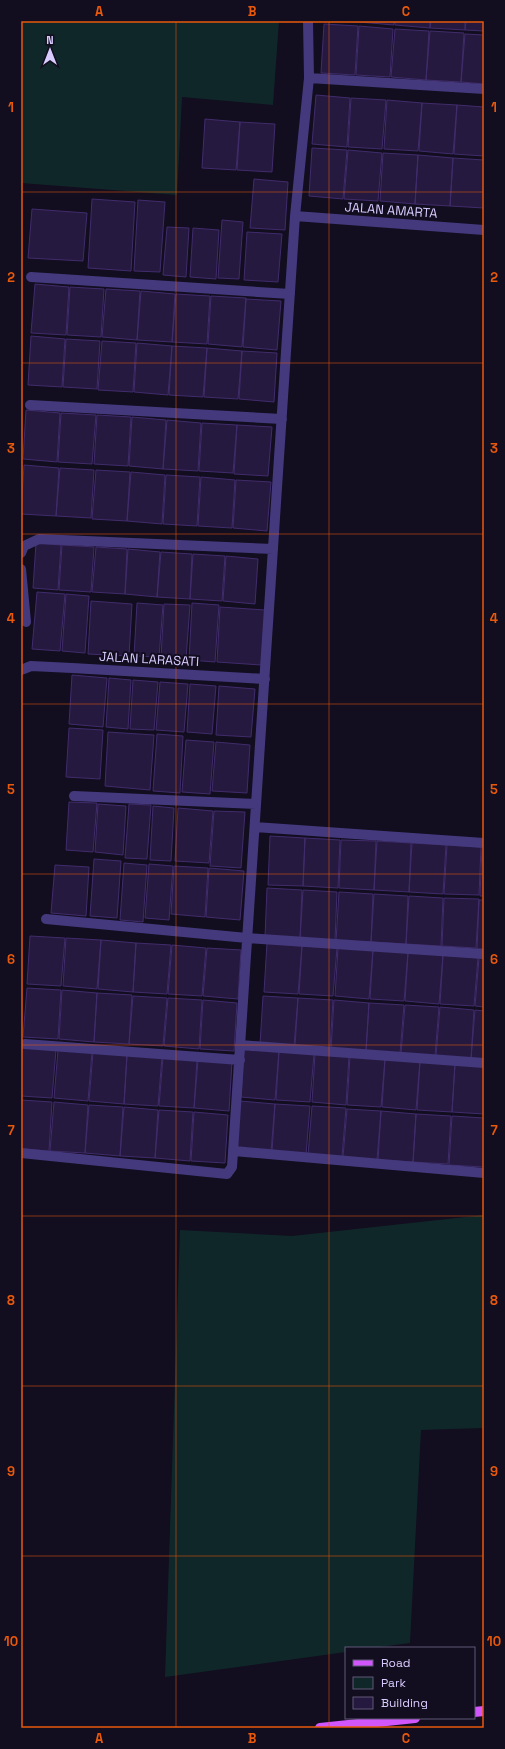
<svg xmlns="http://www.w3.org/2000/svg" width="505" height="1749" font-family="'Space Grotesk',sans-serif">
  <rect width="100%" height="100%" fill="#120d1f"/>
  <!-- green -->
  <path fill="#102729" d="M21,21H279L273,105L182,97L177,195L21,183Z
    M484,1215V1428L421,1430L410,1643L372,1648H346V1652L165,1677L180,1230L292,1236Z"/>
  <!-- building -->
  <path fill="#261940" stroke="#402c6b" d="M337,21H359V22Z
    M360,21H394V25L359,22Z
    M395,21H430V28L395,25Z
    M431,21H465V30L430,28Z
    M466,21H484V31L465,30Z
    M324,24L358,26L355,75L321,73Z
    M359,26L393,29L390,77L356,75Z
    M395,29L429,31L426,80L391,77Z
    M430,31L464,33L461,82L426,80Z
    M465,34L484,35V84L461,82Z
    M316,95L350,98L347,147L312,144Z
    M351,98L386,100L382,149L348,147Z
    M387,100L422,103L418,151L384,149Z
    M422,103L457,105L453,154L419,151Z
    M457,105L484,107V156L454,154Z
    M205,119L240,122L236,170L202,168Z
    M240,122L275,124L272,172L237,170Z
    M312,148L347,150L343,199L309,196Z
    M348,150L382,153L378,201L344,199Z
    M383,153L418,155L415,204L380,201Z
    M418,155L453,158L450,206L415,204Z
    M453,158L484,160V208L450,206Z
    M254,179L288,182L285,230L250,228Z
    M92,199L135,202L131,271L88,268Z
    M138,200L165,202L160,272L134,271Z
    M32,209L87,213L83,261L28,258Z
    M222,220L243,222L239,279L218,278Z
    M167,227L189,228L186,277L163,275Z
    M193,228L219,230L216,279L190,277Z
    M247,232L282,234L278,282L244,280Z
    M35,284L69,287L66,335L31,333Z
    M70,287L104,289L101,337L67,335Z
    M106,289L140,291L137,340L102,337Z
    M141,291L175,294L172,342L137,340Z
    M176,294L210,296L207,344L172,342Z
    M211,296L246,298L242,347L208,344Z
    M246,299L281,301L277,350L243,347Z
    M31,336L65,339L62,387L28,385Z
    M66,339L100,341L97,389L63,387Z
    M102,341L136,343L133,392L98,390Z
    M137,343L172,346L168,395L134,392Z
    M172,346L207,348L203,397L169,395Z
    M207,348L242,351L238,399L204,397Z
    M242,351L277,353L274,402L239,399Z
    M26,410L60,413L57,462L23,459Z
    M61,413L96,415L92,464L58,462Z
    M97,415L131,417L128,466L94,464Z
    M132,417L166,420L163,469L129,466Z
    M167,420L201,423L198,471L163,469Z
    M202,423L237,425L233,473L199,471Z
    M237,425L272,427L268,476L234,474Z
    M24,465L59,468L56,516L21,514Z
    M60,468L94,470L91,518L56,516Z
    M96,470L130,472L127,521L92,519Z
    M131,472L165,475L162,524L127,521Z
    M166,475L200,477L197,526L163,524Z
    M201,477L235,480L232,528L198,526Z
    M236,480L271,482L267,531L233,528Z
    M36,543L61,545L58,590L33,588Z
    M62,545L94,547L91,592L59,590Z
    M96,547L127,549L125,594L92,592Z
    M128,549L160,552L157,597L125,594Z
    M161,552L192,554L190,599L157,597Z
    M193,554L225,556L222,601L190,599Z
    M226,556L258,559L255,604L223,601Z
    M37,592L65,594L60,651L32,649Z
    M66,594L89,596L85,653L62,651Z
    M91,601L132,604L129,656L88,654Z
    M137,603L163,605L159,657L134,656Z
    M192,603L219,605L215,662L189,660Z
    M164,604L190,605L186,659L161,657Z
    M220,607L265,610L261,665L217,662Z
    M72,675L107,678L103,727L69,724Z
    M109,678L131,680L128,729L106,727Z
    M133,680L158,682L154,730L130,729Z
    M160,682L188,684L184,732L156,730Z
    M190,684L216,686L212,734L187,732Z
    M219,686L255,689L251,737L216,735Z
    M69,728L103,730L100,779L66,777Z
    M108,732L154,735L150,790L105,786Z
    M157,734L183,736L180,793L153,791Z
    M186,740L214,742L210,794L182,792Z
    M216,742L250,745L247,793L212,791Z
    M69,802L97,803L93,852L66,850Z
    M98,804L126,806L123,855L95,852Z
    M129,804L151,805L147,859L125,858Z
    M153,806L174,808L171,861L150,860Z
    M178,808L213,811L209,863L175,861Z
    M214,811L245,812L241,868L210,866Z
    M270,836L305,838L303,886L268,885Z
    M305,838L340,840L338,888L303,886Z
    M341,840L376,841L374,890L339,888Z
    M377,841L411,843L409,892L374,890Z
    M412,843L446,845L443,894L409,892Z
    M447,845L481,847L479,895L444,894Z
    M482,847H484V896H480Z
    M94,859L121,861L117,918L90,916Z
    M124,863L147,865L143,922L120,920Z
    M149,864L173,866L169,920L145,918Z
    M55,865L89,867L86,916L51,913Z
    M174,866L208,868L205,917L171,914Z
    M209,868L244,871L240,920L206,917Z
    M267,888L302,890L300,939L265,937Z
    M303,890L337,892L335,941L300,939Z
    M339,892L373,894L371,942L336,941Z
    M374,894L408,896L406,944L371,942Z
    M409,896L443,898L441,946L406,944Z
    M444,898L479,899L476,948L442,946Z
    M479,900H484V949H477Z
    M30,936L65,938L61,986L27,984Z
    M66,938L101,940L97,989L63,986Z
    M101,940L136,943L133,992L98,989Z
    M136,943L171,945L167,994L133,992Z
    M267,943L302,946L298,994L264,992Z
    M172,945L206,948L202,996L168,994Z
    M302,946L337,948L333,996L299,994Z
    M207,948L241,950L238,999L203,996Z
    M338,948L373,950L369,999L335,996Z
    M373,950L408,953L404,1001L370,999Z
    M408,953L443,955L439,1004L405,1001Z
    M443,955L478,958L474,1006L440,1004Z
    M479,958H484V1007L475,1006Z
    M27,988L61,990L58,1039L23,1037Z
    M62,990L97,993L94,1042L59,1039Z
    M97,993L132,995L129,1044L94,1042Z
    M133,996L167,998L163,1046L129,1044Z
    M263,996L298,998L294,1046L260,1044Z
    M168,998L202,1000L199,1049L164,1046Z
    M298,998L333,1000L330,1049L295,1046Z
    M203,1000L237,1003L234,1051L200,1049Z
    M334,1000L369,1003L366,1051L331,1049Z
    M369,1003L404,1005L400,1054L366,1051Z
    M405,1005L439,1007L435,1056L401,1054Z
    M440,1007L474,1010L471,1059L436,1056Z
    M475,1010L484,1011V1059H471Z
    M22,1048L56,1050L52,1098L21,1096Z
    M244,1049L279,1051L275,1100L241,1097Z
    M58,1050L92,1052L88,1101L54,1098Z
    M279,1051L314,1054L310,1102L276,1100Z
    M93,1052L127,1055L124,1104L89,1101Z
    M315,1054L349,1056L346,1105L312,1102Z
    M127,1055L162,1057L158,1106L124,1104Z
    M350,1056L385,1059L381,1107L347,1105Z
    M163,1057L197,1060L194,1108L159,1106Z
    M385,1059L420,1061L416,1110L382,1107Z
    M198,1060L232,1062L229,1111L194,1108Z
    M420,1061L455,1063L452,1112L417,1110Z
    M455,1064L484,1066V1114L452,1112Z
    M21,1100L52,1102L49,1151L21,1149Z
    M240,1101L275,1104L271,1152L237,1150Z
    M54,1102L88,1105L85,1153L50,1151Z
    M275,1104L310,1106L306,1155L272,1152Z
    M89,1105L123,1107L120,1156L85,1153Z
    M312,1106L346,1108L342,1157L308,1155Z
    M124,1107L158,1110L155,1158L120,1156Z
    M347,1109L381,1111L377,1160L343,1157Z
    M159,1110L193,1112L190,1161L155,1158Z
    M381,1111L416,1114L413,1162L378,1160Z
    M194,1112L228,1115L225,1163L191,1161Z
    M416,1114L451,1116L448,1164L413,1162Z
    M452,1116L484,1118L483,1167L449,1165Z"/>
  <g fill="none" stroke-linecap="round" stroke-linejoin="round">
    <!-- minor -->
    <path stroke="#44397d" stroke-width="10" d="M309,78L484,89
      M295,216L484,230
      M31,277L290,294
      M30,405L282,419
      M21,553L24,546L39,539L273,549
      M21,569L26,622
      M21,670L31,666L72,668L265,679
      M74,796L256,804
      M255,827L484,843
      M46,919L247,938L484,954
      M25,1044L240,1060
      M240,1045L484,1063
      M234,1151L484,1173
      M21,1153L227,1174L232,1167L295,216L309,78L308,21"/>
    <!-- primary -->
    <path stroke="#d156fb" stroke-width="10" d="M474,1712L484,1711
      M320,1728L415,1718"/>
  </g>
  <!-- grid -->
  <path fill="none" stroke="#e8590c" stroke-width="1" stroke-opacity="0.55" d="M176,21V1728M329,21V1728M21,192H484M21,363H484M21,534H484M21,704H484M21,874H484M21,1045H484M21,1216H484M21,1386H484M21,1556H484"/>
  <g text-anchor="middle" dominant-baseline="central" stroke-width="4" stroke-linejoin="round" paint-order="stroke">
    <!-- street labels -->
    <g font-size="13" fill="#d8ccfe" stroke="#120d1f">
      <text transform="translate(391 210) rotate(4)">JALAN AMARTA</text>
      <text transform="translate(149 659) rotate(3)">JALAN LARASATI</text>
    </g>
  </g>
  <!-- border -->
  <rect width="505" height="1749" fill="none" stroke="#120d1f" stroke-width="44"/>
  <!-- legend -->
  <rect x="345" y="1647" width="130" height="72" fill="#120d1f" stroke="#615978"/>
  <rect x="353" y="1660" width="20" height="6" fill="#d156fb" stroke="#615978"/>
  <text x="381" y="1667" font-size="12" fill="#d8ccfe">Road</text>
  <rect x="353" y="1677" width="20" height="12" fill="#102729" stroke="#615978"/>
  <text x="381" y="1687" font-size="12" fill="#d8ccfe">Park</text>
  <rect x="353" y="1697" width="20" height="12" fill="#261940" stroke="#615978"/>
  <text x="381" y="1707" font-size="12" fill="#d8ccfe">Building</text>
  <!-- north arrow -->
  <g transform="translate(50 50)" stroke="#120d1f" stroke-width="3" paint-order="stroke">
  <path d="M0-3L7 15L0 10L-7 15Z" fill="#d8ccfe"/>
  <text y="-6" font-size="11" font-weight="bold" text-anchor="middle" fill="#d8ccfe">N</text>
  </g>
  <rect x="22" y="22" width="461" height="1705" fill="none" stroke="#e8590c" stroke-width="1.5"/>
  <g font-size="13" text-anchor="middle" font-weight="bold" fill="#e8590c">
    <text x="99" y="16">A</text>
    <text x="252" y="16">B</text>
    <text x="406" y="16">C</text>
    <text x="11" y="112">1</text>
    <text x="494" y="112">1</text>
    <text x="11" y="282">2</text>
    <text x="494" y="282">2</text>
    <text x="11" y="453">3</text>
    <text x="494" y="453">3</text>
    <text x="11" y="623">4</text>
    <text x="494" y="623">4</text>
    <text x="11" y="794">5</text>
    <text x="494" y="794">5</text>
    <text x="11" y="964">6</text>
    <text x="494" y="964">6</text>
    <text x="11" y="1135">7</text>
    <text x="494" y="1135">7</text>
    <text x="11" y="1305">8</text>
    <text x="494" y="1305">8</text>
    <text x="11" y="1476">9</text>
    <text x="494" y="1476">9</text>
    <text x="11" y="1646">10</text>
    <text x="494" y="1646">10</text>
    <text x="99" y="1743">A</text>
    <text x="252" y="1743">B</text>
    <text x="406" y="1743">C</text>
  </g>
</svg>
